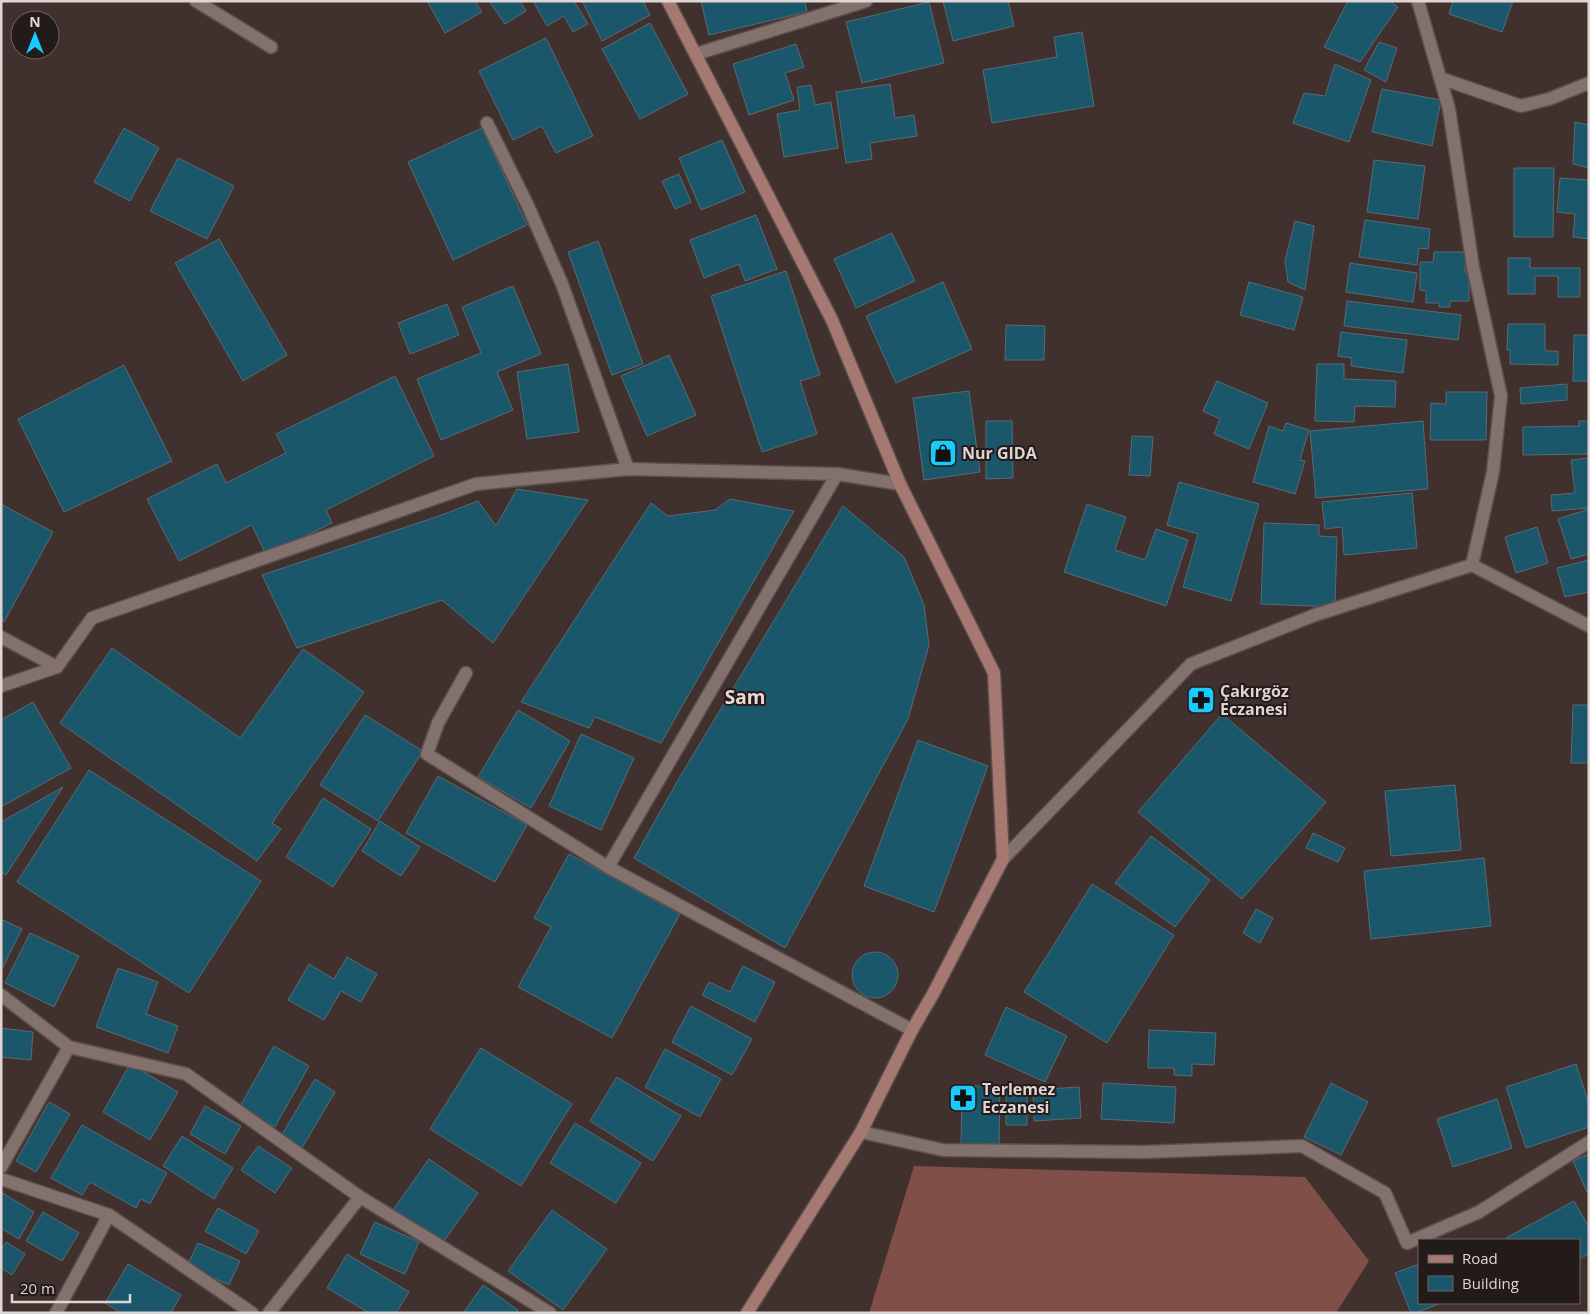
<svg xmlns="http://www.w3.org/2000/svg" width="1590" height="1314" font-family="'Open Sans',sans-serif">
  <rect width="100%" height="100%" fill="#40312e"/>
  <!-- forest -->
  <path fill="#804f47" d="M914,1166L1305,1177L1369,1261L1336,1313H869Z"/>
  <!-- building -->
  <path fill="#1b576b" stroke="#596a72" d="M427,1H475L482,12L445,33Z
    M489,1H520L526,11L505,24Z
    M533,1H574L588,24L573,32L564,16L547,26Z
    M582,1H643L650,15L602,41Z
    M701,1H805L807,12L709,35Z
    M943,1H1008L1014,26L953,41Z
    M1348,1H1389L1398,7L1360,62L1324,47Z
    M1453,1H1513L1502,32L1449,14Z
    M929,2L944,63L862,83L846,22Z
    M650,23L688,94L640,119L602,49Z
    M1082,32L1094,106L992,123L983,70L1057,57L1054,37Z
    M546,38L593,136L556,153L542,126L513,140L479,71Z
    M1379,42L1397,48L1386,82L1364,70Z
    M796,44L804,67L785,73L794,100L749,115L733,64Z
    M1335,64L1371,80L1349,142L1293,123L1304,93L1325,96Z
    M890,84L895,118L914,115L917,136L870,143L872,159L846,163L836,92Z
    M811,85L815,105L831,102L838,148L784,157L777,114L800,110L797,87Z
    M1382,89L1441,100L1432,146L1372,132Z
    M1575,122L1589,125V168L1573,164Z
    M124,128L159,148L130,201L94,182Z
    M482,128L527,225L453,260L408,162Z
    M722,140L745,192L701,210L679,158Z
    M178,158L234,186L207,239L150,211Z
    M1374,160L1425,166L1418,219L1367,212Z
    M1514,168H1554L1553,237H1514Z
    M679,174L691,202L675,209L662,181Z
    M1560,178L1589,180V239L1573,237L1575,214L1557,212Z
    M756,215L777,269L745,281L739,264L704,278L690,240Z
    M1365,220L1430,229L1428,249L1419,248L1417,265L1359,257Z
    M1295,221L1314,226L1305,290L1288,282L1285,261Z
    M892,233L915,281L856,308L834,259Z
    M219,239L287,355L243,381L175,263Z
    M598,241L643,364L612,375L568,252Z
    M1434,252H1466L1465,272L1469,273V301H1450V307H1439V303H1426V291L1420,290V262H1433Z
    M1508,258H1530V268H1580V297H1558V276H1535V294H1508Z
    M1350,263L1417,273L1413,302L1346,292Z
    M786,271L820,375L800,381L817,434L762,452L711,296Z
    M943,282L972,349L896,383L866,316Z
    M1249,282L1303,297L1294,330L1240,315Z
    M513,286L541,354L497,372L513,410L441,440L417,379L481,353L462,307Z
    M1347,301L1461,315L1458,340L1344,326Z
    M447,304L459,335L410,354L398,323Z
    M1508,324H1545V351H1558V365L1510,364V350H1507Z
    M1006,325L1045,326L1044,360H1005Z
    M1341,332L1407,340L1403,373L1351,366L1352,358L1338,356Z
    M1574,335H1589V381H1573Z
    M669,355L696,415L647,436L621,376Z
    M568,364L579,432L527,439L517,372Z
    M1317,364H1344V379L1396,381L1395,407L1355,406L1354,422L1315,421Z
    M124,365L172,461L64,512L18,419Z
    M395,376L434,456L326,510L332,523L266,555L252,525L179,561L147,499L217,464L226,483L286,453L276,434Z
    M1217,381L1268,403L1249,449L1214,434L1220,419L1203,411Z
    M1567,384V400L1521,404L1520,388Z
    M969,391L980,472L924,480L913,398Z
    M1446,392H1487L1486,440H1430L1431,403L1446,404Z
    M986,421H1012L1013,478L986,479Z
    M1423,421L1428,489L1316,498L1310,431Z
    M1579,421H1589V454L1523,455V427L1579,426Z
    M1286,423L1309,430L1300,460L1305,461L1295,494L1253,482L1269,426L1283,431Z
    M1132,436L1153,437L1150,476L1129,475Z
    M1589,458V508L1552,511L1551,495L1575,493L1571,460Z
    M1179,482L1259,504L1231,601L1183,587L1198,534L1167,525Z
    M517,489L588,500L493,643L442,600L297,648L262,575L439,516L478,501L496,526Z
    M1412,493L1417,548L1344,555L1342,527L1325,529L1322,502Z
    M730,499L794,511L661,743L595,717L589,728L521,702L651,503L668,516L715,510Z
    M1,504L53,532L4,622L1,620Z
    M1087,504L1126,517L1115,550L1145,560L1156,529L1188,540L1166,606L1064,572Z
    M843,506L904,557L924,605L929,645L908,719L785,948L634,858L681,775Z
    M1589,509V554L1571,559L1558,519Z
    M1264,523L1319,525V536L1337,537L1335,607L1261,604Z
    M1537,527L1548,563L1516,573L1505,537Z
    M1589,560V592L1565,597L1557,568Z
    M112,648L240,738L303,649L364,692L272,823L281,829L257,861L60,723Z
    M33,702L71,768L1,807V720Z
    M1573,705H1589V763H1571Z
    M518,710L570,741L531,808L478,777Z
    M1222,714L1326,802L1242,899L1138,812Z
    M365,715L423,751L378,821L320,785Z
    M581,734L634,758L601,830L549,806Z
    M918,740L988,766L934,912L864,886Z
    M89,770L261,881L189,993L17,882Z
    M438,776L527,825L495,882L406,833Z
    M1455,785L1461,850L1391,856L1385,791Z
    M63,787L6,875L1,872V822Z
    M323,798L371,829L333,887L286,857Z
    M380,821L420,847L401,876L362,851Z
    M1313,833L1345,848L1338,862L1306,848Z
    M1151,836L1210,880L1175,927L1115,883Z
    M569,854L680,914L612,1038L518,987L551,927L534,918Z
    M1484,858L1491,926L1371,939L1364,871Z
    M1092,884L1174,935L1107,1043L1024,992Z
    M1256,909L1273,918L1260,943L1243,933Z
    M1,919L22,929L1,971Z
    M30,933L79,956L54,1007L5,983Z
    M852 975a23 23 0 1 1 46 0a23 23 0 1 1-46 0Z
    M347,957L377,974L361,1002L341,991L324,1020L288,1000L309,964L334,979Z
    M743,966L775,982L755,1022L702,995L709,982L730,992Z
    M118,968L158,982L146,1014L178,1026L168,1053L96,1027Z
    M691,1006L752,1039L732,1075L672,1042Z
    M1006,1007L1067,1036L1045,1082L985,1055Z
    M1,1028L33,1032L31,1060L1,1057Z
    M1149,1030L1216,1033L1214,1065L1192,1064V1076L1174,1075V1068H1148Z
    M274,1046L309,1066L275,1127L239,1108Z
    M481,1048L572,1104L521,1186L430,1129Z
    M665,1049L721,1079L700,1117L645,1087Z
    M130,1064L178,1092L150,1140L103,1112Z
    M1576,1064L1589,1104V1127L1526,1148L1506,1087Z
    M617,1077L681,1116L653,1161L590,1121Z
    M315,1079L335,1092L302,1148L281,1136Z
    M1103,1083L1176,1087L1174,1123L1101,1119Z
    M1331,1083L1368,1102L1341,1155L1304,1137Z
    M962,1086H1000L999,1146H961Z
    M1079,1087L1081,1118L1034,1121L1033,1090Z
    M1006,1088H1027V1125H1006Z
    M1497,1099L1512,1148L1453,1167L1437,1119Z
    M49,1102L70,1114L36,1172L16,1161Z
    M205,1106L241,1126L225,1154L190,1134Z
    M575,1123L641,1163L616,1203L550,1163Z
    M82,1125L167,1173L150,1204L141,1199L136,1208L90,1182L82,1195L51,1178Z
    M182,1136L233,1168L214,1199L163,1166Z
    M258,1146L292,1168L275,1193L241,1170Z
    M1589,1154V1191L1587,1192L1573,1161Z
    M429,1159L478,1193L442,1244L393,1210Z
    M1,1192L34,1212L19,1239L2,1229L1,1230Z
    M1574,1201L1589,1227V1254L1579,1259V1240H1507L1506,1238Z
    M218,1208L259,1231L246,1254L205,1231Z
    M552,1210L607,1249L563,1310L508,1271Z
    M43,1212L79,1233L62,1261L26,1241Z
    M375,1222L419,1242L405,1274L360,1254Z
    M6,1242L25,1254L12,1275L1,1268V1249Z
    M198,1243L240,1261L229,1285L187,1266Z
    M347,1254L409,1292L396,1313H369L327,1288Z
    M128,1264L181,1295L171,1313H121L105,1303Z
    M1419,1264V1303H1441L1416,1313H1411L1395,1273Z
    M483,1285L518,1310L516,1313H463Z"/>
  <g fill="none" stroke-linecap="round" stroke-linejoin="round">
    <!-- lane casing -->
    <g stroke="#5b4e4b" stroke-width="15">
      <path id="lane" d="M487,123L528,206L562,284L628,469
        M1,637L57,667"/>
    </g>
    <!-- street casing -->
    <g stroke="#5b4e4b" stroke-width="15">
      <path id="street" d="M196,1L271,47
        M1418,1L1449,109L1473,267L1501,396L1493,472L1472,565
        M696,54L866,1
        M1440,78L1521,106L1549,99L1589,83
        M466,673L438,723L427,754L608,867L912,1030
        M1,686L57,667L92,618L476,484L628,469L837,474L900,484
        M1003,859L1191,664L1315,615L1472,565L1589,626
        M608,867L837,474
        M1,995L69,1047
        M861,1132L943,1150L1144,1152L1302,1146L1385,1193L1407,1243L1479,1212L1589,1142
        M1,1167L69,1047L186,1074L360,1197L550,1313
        M1,1179L109,1215L252,1313
        M56,1313L109,1215
        M269,1313L360,1197"/>
    </g>
    <!-- secondary casing -->
    <g stroke="#5b4e4b" stroke-width="15">
      <path id="secondary" d="M668,1L832,320L900,484L994,673L1003,859L933,994L912,1030L861,1132L747,1313"/>
    </g>
    <!-- lane -->
    <use href="#lane" stroke="#83716e" stroke-width="12"/>
    <!-- street -->
    <use href="#street" stroke="#83716e" stroke-width="12"/>
    <!-- secondary -->
    <use href="#secondary" stroke="#a57972" stroke-width="12"/>
  </g>
  <!-- icons -->
  <defs>
    <g id="shop-square" transform="scale(1.4375)"><rect x="-9" y="-9" width="18" height="18" rx="4" fill="#1acafc" stroke="#221b19"/><path d="M-5-2.5h2.3a2.7 3.5 0 0 1 5.4 0H5L5.5 6h-11ZM-1.5-2.5h3a1.5 2.3 0 0 0-3 0Z" fill="#111"/></g>
    <g id="pharmacy-square" transform="scale(1.4375)"><rect x="-9" y="-9" width="18" height="18" rx="4" fill="#1acafc" stroke="#221b19"/><path d="M-2-6h4v4h4v4h-4v4h-4v-4h-4v-4h4Z" fill="#111"/></g>
  </defs>
  <g fill-rule="evenodd">
    <use href="#shop-square" x="943" y="453"/>
    <use href="#pharmacy-square" x="1201" y="700"/>
    <use href="#pharmacy-square" x="963" y="1098"/>
  </g>
  <g text-anchor="middle" dominant-baseline="central" stroke-width="4" stroke-linejoin="round" paint-order="stroke">
    <!-- poi labels -->
    <g font-size="16" font-weight="bold" fill="#dfd5d3" stroke="#221b19" text-anchor="start">
      <text x="962" y="453">Nur GIDA</text>
      <text x="1220" y="691">Çakırgöz<tspan x="1220" dy="18">Eczanesi</tspan></text>
      <text x="982" y="1089">Terlemez<tspan x="982" dy="18">Eczanesi</tspan></text>
    </g>
    <!-- quarter labels -->
    <g font-size="19" font-weight="bold" fill="#eed9d5" stroke="#221b19">
      <text x="745" y="697">Sam</text>
    </g>
  </g>
  <!-- border -->
  <rect width="1590" height="1314" fill="none" stroke="#dfd5d3" stroke-width="5"/>
  <!-- legend -->
  <rect x="1418" y="1239" width="162" height="65" fill="#221b19" stroke="#6e6563"/>
  <rect x="1428" y="1255" width="25" height="8" fill="#a57972" stroke="#6e6563"/>
  <text x="1462" y="1264" font-size="15" fill="#dfd5d3">Road</text>
  <rect x="1428" y="1276" width="25" height="15" fill="#1b576b" stroke="#6e6563"/>
  <text x="1462" y="1289" font-size="15" fill="#dfd5d3">Building</text>
  <!-- north arrow -->
  <g transform="translate(35 35)"><circle r="24" fill="#221b19" stroke="#6e6563"/>
  <path d="M0-4L9 19L0 12L-9 19Z" fill="#1acafc"/>
  <text y="-8" font-size="14" font-weight="bold" text-anchor="middle" fill="#dfd5d3">N</text>
  </g>
  <!-- scale -->
  <path d="M12 1294v8h118v-8" fill="none" stroke="#dfd5d3" stroke-width="2.5"/>
  <text x="20" y="1294" font-size="15" fill="#dfd5d3" stroke="#221b19" stroke-width="4" paint-order="stroke">20 m</text>
</svg>
